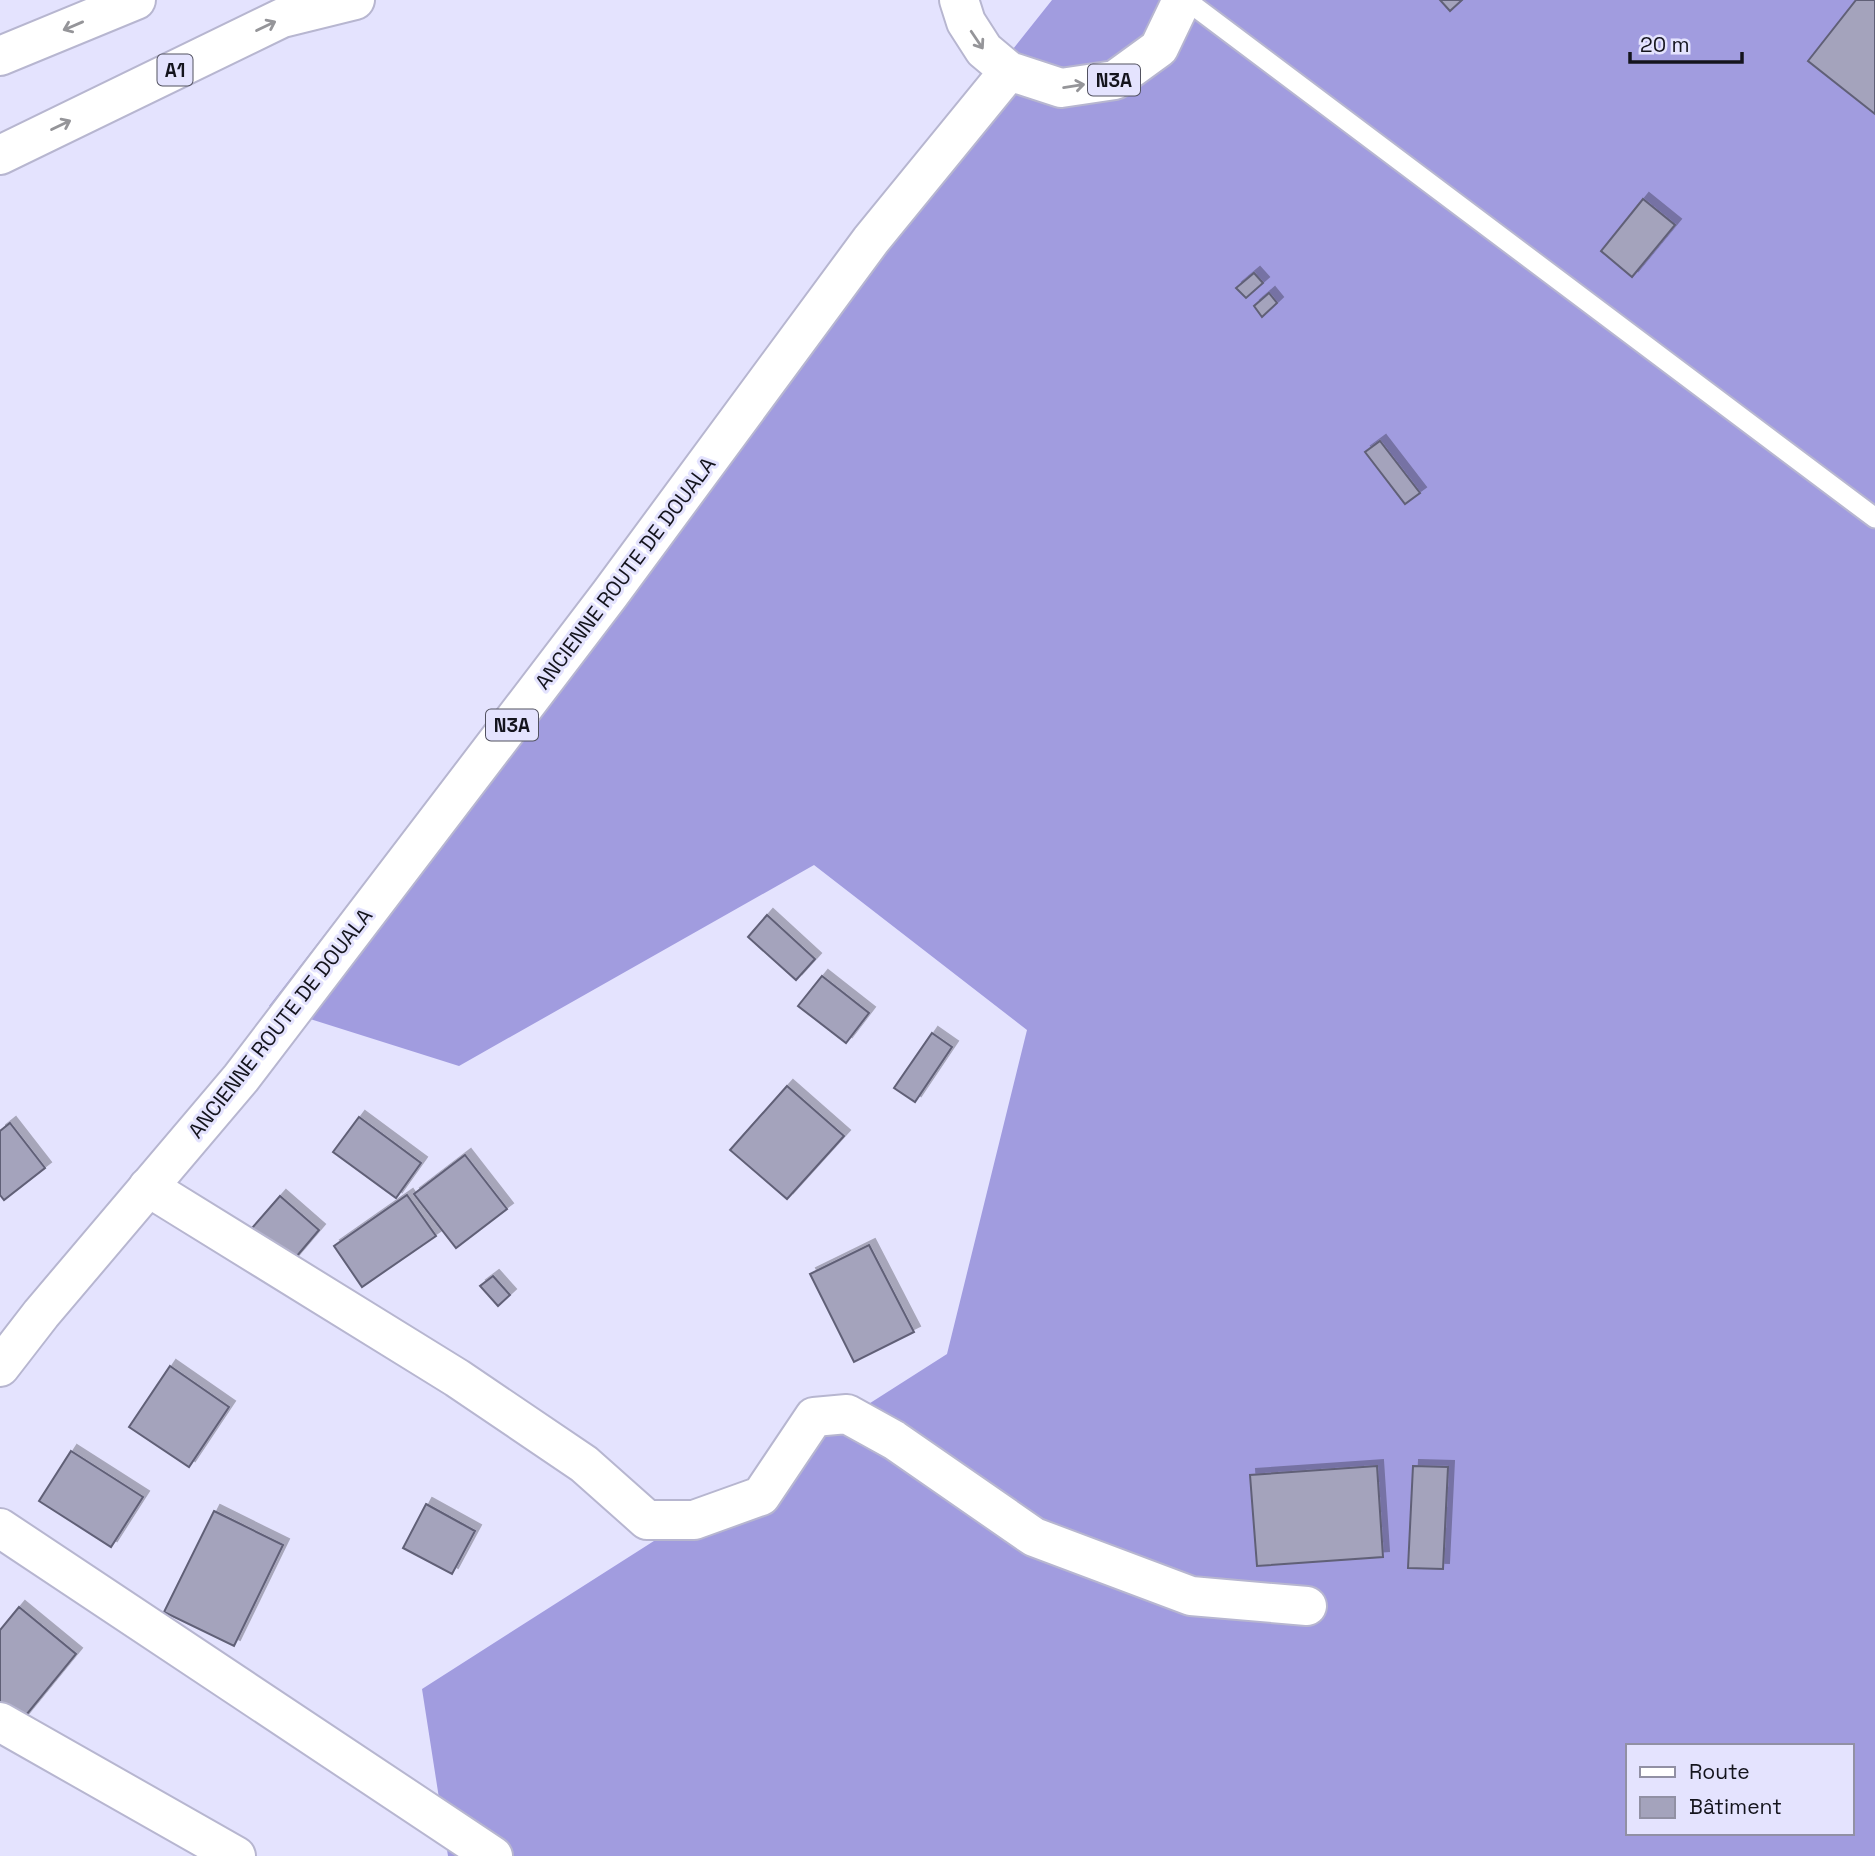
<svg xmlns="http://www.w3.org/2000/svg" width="1875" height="1856" font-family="'Space Grotesk',sans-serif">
  <defs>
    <filter id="shadow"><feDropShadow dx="6" dy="-6" stdDeviation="0" flood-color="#0004"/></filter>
  </defs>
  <rect width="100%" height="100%" fill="#e4e3fe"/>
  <!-- forest -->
  <path fill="#a19cdf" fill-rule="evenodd" d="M1052,0H1875V1856H448L422,1689L947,1354L1027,1030L814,865L459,1066L269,1006L912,176ZM1628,1746H1852V1833H1628Z"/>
  <!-- building -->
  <path fill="#a4a3bc" stroke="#616077" stroke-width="2" filter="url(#shadow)" d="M1440,0H1462L1450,11Z
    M1856,0H1875V114L1808,61Z
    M1643,199L1675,225L1632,277L1601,251Z
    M1254,273L1263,283L1246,298L1236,288Z
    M1269,293L1277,303L1262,317L1254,306Z
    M1380,441L1420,493L1405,504L1365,452Z
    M767,915L815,959L796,980L748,937Z
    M822,976L869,1013L846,1043L798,1006Z
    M932,1033L952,1047L915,1102L894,1088Z
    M787,1086L844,1136L787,1199L730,1150Z
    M359,1117L421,1163L396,1198L333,1152Z
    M10,1123L45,1168L4,1200L0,1195V1131Z
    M465,1155L507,1209L456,1248L414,1194Z
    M407,1195L436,1236L362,1287L334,1246Z
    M280,1196L319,1230L285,1270L245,1236Z
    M869,1245L914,1332L854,1362L810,1274Z
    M493,1276L510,1295L498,1306L480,1286Z
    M170,1366L229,1407L189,1467L129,1427Z
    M71,1451L143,1497L111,1547L39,1501Z
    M1377,1466L1383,1557L1257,1566L1250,1475Z
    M1413,1466L1448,1467L1443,1569L1408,1568Z
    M426,1504L475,1531L452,1574L403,1548Z
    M214,1511L283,1545L234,1646L164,1612Z
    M19,1607L76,1654L18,1725L0,1710V1630Z"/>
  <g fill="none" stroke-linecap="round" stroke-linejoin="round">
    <!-- lane casing -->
    <g stroke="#b7b6d0" stroke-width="23">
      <path id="lane" d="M1186,0L1875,518"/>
    </g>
    <!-- street casing -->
    <g stroke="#b7b6d0" stroke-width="42">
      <path id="street" d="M148,1187L457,1378L584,1464L647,1520H694L761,1496L814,1417L847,1414L894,1440L1034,1537L1191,1596L1307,1606
        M0,1528L493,1856
        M0,1722L236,1856"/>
    </g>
    <!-- highway casing -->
    <g stroke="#b7b6d0" stroke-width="42">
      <path id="highway" d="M959,0L966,22L984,50L1009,71L1061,88L1115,80L1159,48L1182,0
        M0,56L136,0
        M0,155L282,18L355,0
        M0,1367L41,1314L241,1078L610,594L871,240L1009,71"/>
    </g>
    <!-- lane -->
    <use href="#lane" stroke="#fff" stroke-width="19"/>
    <!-- street -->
    <use href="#street" stroke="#fff" stroke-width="38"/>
    <!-- highway -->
    <use href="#highway" stroke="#fff" stroke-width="38"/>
  </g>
  <!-- one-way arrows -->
  <defs><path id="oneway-shaft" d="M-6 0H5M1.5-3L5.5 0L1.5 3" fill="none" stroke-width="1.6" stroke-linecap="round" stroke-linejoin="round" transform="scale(1.75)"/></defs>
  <g stroke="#959599">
    <use href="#oneway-shaft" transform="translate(73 26) rotate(157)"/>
    <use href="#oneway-shaft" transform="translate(266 26) rotate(-26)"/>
    <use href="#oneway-shaft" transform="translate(977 40) rotate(56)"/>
    <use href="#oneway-shaft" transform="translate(1074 86) rotate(-9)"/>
    <use href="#oneway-shaft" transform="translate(61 125) rotate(-26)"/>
  </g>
  <g text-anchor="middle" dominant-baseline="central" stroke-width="6" stroke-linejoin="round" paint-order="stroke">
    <!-- shield labels -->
    <g fill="#e4e3fe" stroke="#525260" stroke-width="2">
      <rect x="157.5" y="54.5" width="35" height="31" rx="5"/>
      <rect x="1088" y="64.5" width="52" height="31" rx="5"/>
      <rect x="486" y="709.5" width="52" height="31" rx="5"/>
    </g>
    <g font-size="19" font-weight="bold" fill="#14141d">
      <text x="175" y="70">A1</text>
      <text x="1114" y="80">N3A</text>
      <text x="512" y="725">N3A</text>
    </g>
    <!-- street labels -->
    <g font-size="21" fill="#14141d" stroke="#e4e3fe">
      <text transform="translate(625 573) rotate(-53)">ANCIENNE ROUTE DE DOUALA</text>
      <text transform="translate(280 1023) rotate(-52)">ANCIENNE ROUTE DE DOUALA</text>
    </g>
  </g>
  <!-- legend -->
  <rect x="1626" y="1744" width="228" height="91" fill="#e4e3fe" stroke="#9190a4" stroke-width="2"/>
  <rect x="1640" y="1767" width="35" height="10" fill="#ffffff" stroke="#9190a4" stroke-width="2"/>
  <text x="1689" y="1779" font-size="21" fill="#14141d">Route</text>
  <rect x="1640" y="1797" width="35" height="21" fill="#a4a3bc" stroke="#9190a4" stroke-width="2"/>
  <text x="1689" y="1814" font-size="21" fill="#14141d">Bâtiment</text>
  <!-- scale -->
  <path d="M1630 52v10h112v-10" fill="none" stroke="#14141d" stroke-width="3.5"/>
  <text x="1640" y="52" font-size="21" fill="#14141d" stroke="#e4e3fe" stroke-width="5" paint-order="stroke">20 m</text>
</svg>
